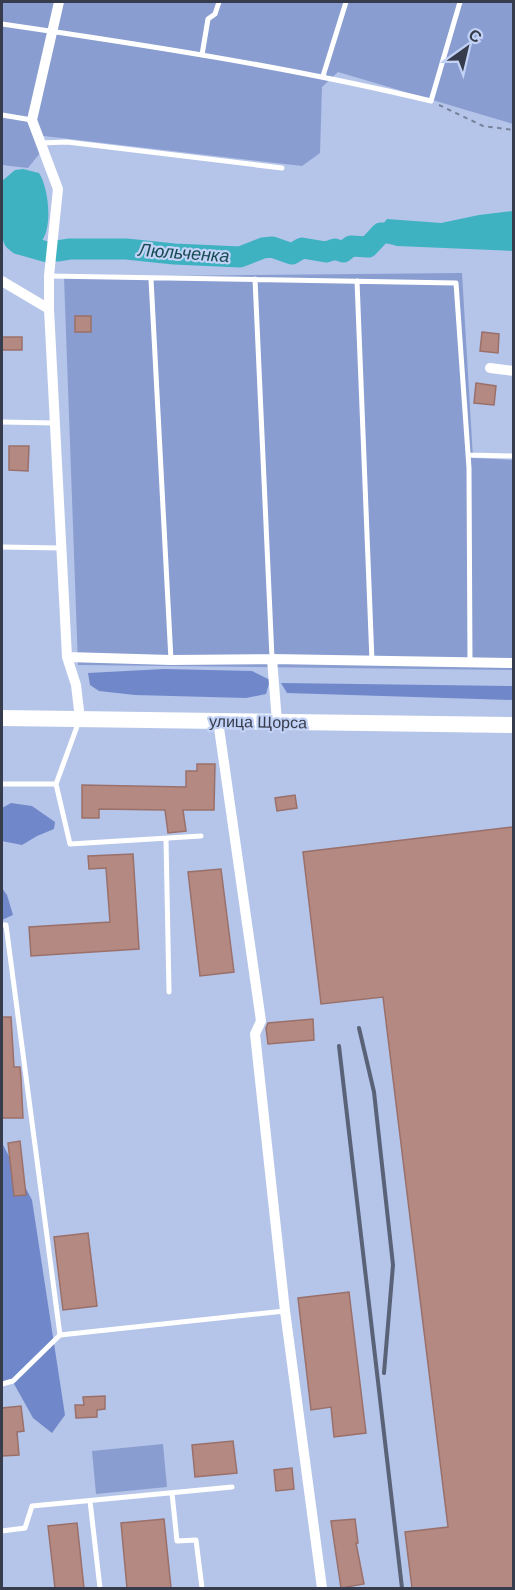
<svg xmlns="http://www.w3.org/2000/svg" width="515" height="1590" font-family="'DM Sans',sans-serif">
  <rect width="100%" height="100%" fill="#b5c4e9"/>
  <!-- green -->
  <path fill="#899dd1" d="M2,2H513V124L338,72L322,87L320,153L302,166L35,135L40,153L28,168L2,165Z
    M462,273L473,458L513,460V670L78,665L64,277Z
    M163,1444L167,1487L96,1494L92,1451Z"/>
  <!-- forest -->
  <path fill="#7088ca" d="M164,669L252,671L270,680L266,694L246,698L135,695L99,691L90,685L88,673Z
    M281,683L513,686V700L287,693Z
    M11,803L32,806L55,822L54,829L37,836L22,845L2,841V808Z
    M2,888L7,895L13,915L2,920Z
    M2,1143L32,1200L65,1415L52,1433L33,1418L13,1382L2,1383Z"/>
  <!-- water -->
  <path fill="#3fb2c2" d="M23,169L39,173C53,194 56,269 14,240L6,216L2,214V181L15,170Z
    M513,211V251L397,246L386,243L381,236L383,224L387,219L441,223L479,215Z"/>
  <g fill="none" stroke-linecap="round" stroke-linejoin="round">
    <!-- river -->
    <path stroke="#3fb2c2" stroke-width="21" d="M2,214L6,216L14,240L19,244L47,252
      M57,251L70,249H126L174,254L240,257L263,248L272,247L292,254L302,248L326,252L335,249L343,252L351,246L368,247L381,233H408"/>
  </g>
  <!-- building -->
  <path fill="#b48982" stroke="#9a706a" stroke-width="1.5" d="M75,316H91V332H75Z
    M482,332L499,334L498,353L480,351Z
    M2,337H22V350H2Z
    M476,383L496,386L494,405L474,403Z
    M9,446H29L28,471L9,470Z
    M197,764H215L214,810H183L186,831L168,833L165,810L99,809V818H82V785L186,787V771H197Z
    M295,795L297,808L277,811L275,798Z
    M513,827V1588H412L405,1532L448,1527L383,997L321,1004L303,852Z
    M133,854L139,949L31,956L29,927L110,922L106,868L89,869L88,856Z
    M221,869L234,972L200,976L188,872Z
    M2,1017H11L14,1067H20L21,1078L23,1118H2Z
    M313,1019L314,1040L268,1044L266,1028L268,1023Z
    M20,1141L26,1195L14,1196L8,1143Z
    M88,1233L97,1306L63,1310L54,1237Z
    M349,1292L366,1433L334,1437L331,1407L311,1410L298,1298Z
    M105,1396V1409L97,1410V1417L76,1418L75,1405H84L83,1397Z
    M21,1406L24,1431L17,1432L19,1455L2,1456V1408Z
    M233,1441L237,1473L195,1477L192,1445Z
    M292,1468L294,1489L276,1491L274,1470Z
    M164,1519L171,1588H127L121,1523Z
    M355,1519L358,1543H356L364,1584L341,1588L331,1521Z
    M77,1523L84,1588H55L48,1526Z"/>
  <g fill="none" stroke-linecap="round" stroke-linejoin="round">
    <!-- path -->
    <path stroke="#77829c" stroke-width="2" stroke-dasharray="4.5 4.5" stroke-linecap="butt" d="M439,105L483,126L514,130"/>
    <!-- service -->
    <path stroke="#fff" stroke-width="5" d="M2,24C146,45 289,67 431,101L460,2
      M202,55L208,19L215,14L219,2
      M323,76L346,2
      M2,115L32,120
      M41,143L67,142L282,168
      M49,276L456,283L469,468L470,662
      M151,279L171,660
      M255,279L272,658
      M357,281L372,661
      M2,422L55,423
      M468,455L514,456
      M2,547L61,548
      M2,784H56L70,844L201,836
      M56,784L79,721
      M166,839L169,992
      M2,925H6L60,1335L285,1311
      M2,1384L13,1381L60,1335
      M172,1493L177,1541L196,1540L202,1588
      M90,1501L100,1588
      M2,1531L25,1528L32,1506L232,1487"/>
    <!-- minor -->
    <path stroke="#fff" stroke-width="10" d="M59,2L32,120L58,189L49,276V309L67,657
      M2,281L49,309
      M490,368L514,371
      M272,659L277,722
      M80,719L76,685L67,657L171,660L272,659L514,663
      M218,721L261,1021L255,1034L285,1311L322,1588"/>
    <!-- primary -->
    <path stroke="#fff" stroke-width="16" d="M2,718L514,725"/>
    <!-- rail -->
    <path stroke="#5a6278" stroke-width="4" d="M359,1028L374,1092L393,1265L384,1373
      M339,1046L402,1588"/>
  </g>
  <g text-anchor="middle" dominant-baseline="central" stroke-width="4.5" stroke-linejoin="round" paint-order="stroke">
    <!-- street labels -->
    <g font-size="16" fill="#363c4b" stroke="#c2d1f6">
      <text transform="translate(258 722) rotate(1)">улица Щорса</text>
    </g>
    <!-- water labels -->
    <g font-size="18" font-style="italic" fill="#194b52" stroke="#c2d1f6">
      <text transform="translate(184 253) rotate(4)">Люльченка</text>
    </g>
  </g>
  <!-- border -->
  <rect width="515" height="1590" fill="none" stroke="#363c4b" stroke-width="6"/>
  <!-- north arrow -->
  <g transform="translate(467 48) rotate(34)" stroke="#c2d1f6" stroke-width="4.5" paint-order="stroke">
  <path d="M0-4.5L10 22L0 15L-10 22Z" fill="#363c4b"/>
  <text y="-9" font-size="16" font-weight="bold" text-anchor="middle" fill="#363c4b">С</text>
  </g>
</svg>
